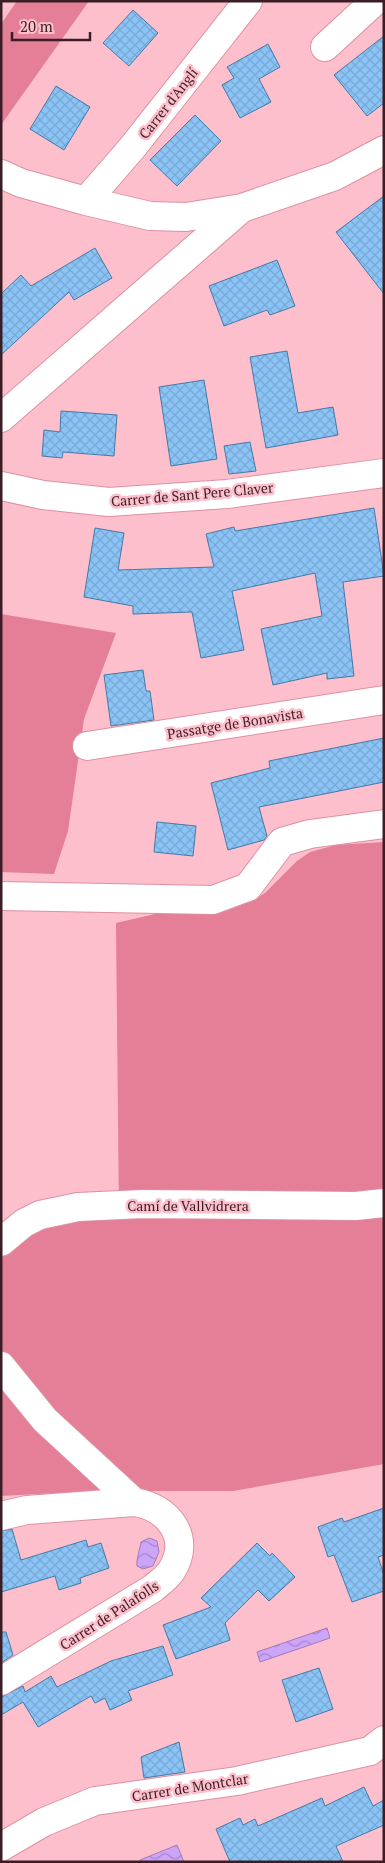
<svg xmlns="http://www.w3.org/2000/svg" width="385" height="1863" font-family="'PT Serif',serif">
  <defs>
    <pattern id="water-waves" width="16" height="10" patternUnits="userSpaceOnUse" patternTransform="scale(1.25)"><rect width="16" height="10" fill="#cca5f9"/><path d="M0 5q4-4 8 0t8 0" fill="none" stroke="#a786c9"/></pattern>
    <pattern id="building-cross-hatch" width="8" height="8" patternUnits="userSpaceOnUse" patternTransform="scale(1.25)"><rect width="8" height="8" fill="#8ac4f6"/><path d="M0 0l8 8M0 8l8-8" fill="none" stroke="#78a8d3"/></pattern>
  </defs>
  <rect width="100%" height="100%" fill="#febfcc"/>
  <!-- green -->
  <path fill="#e57e97" d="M17,1H89L1,125V24Z
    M1,614L116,633L84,719L68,831L54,874L1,872Z
    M384,842V1464L233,1491H94L1,1496V1250L22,1235L61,1222L119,1215L116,923L168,911H226L252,901L265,893L297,861L310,852L336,845Z"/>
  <!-- water -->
  <path fill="url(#water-waves)" stroke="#a07cb9" d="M149,1538L157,1541L159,1552L153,1566L143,1569L137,1566C136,1560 140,1549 141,1542Z
    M327,1628L330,1638L260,1662L257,1652Z
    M177,1845L184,1862H141L140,1860Z"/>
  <!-- building -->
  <path fill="url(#building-cross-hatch)" stroke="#427aa8" d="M133,10L158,33L129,66L103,43Z
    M384,36V103L367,116L334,75Z
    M268,44L280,67L259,79L271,102L240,118L222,85L234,78L227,67Z
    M56,86L90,107L64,150L30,129Z
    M195,115L221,141L177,186L150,160Z
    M384,196V294L336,232Z
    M95,248L112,278L74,300L69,292L1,355V294L21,275L31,286Z
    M277,260L295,306L270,315L267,310L224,326L209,286Z
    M287,351L298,413L333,407L338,435L266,448L250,357Z
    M204,380L217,459L171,466L159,387Z
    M61,411L117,415L114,456L63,452L62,458L42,456L44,430L60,432Z
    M250,442L256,471L229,474L224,446Z
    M374,508L384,576L343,582L354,676L327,679V673L273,685L261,629L322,616L315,573L232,591L244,650L201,658L192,612L133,614V606L84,597L95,528L124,533L118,570L214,567L206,534L234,527L235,531Z
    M143,670L146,691H150L154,720L111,726L104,675Z
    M384,738V782L259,807L267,836L264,840L228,850L211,783L270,768L269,761Z
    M157,822L196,826L193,856L154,852Z
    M384,1508V1555L378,1557L384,1575V1591L352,1602L334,1555L328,1557L318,1527L342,1518L344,1522Z
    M12,1529L21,1560L86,1540L88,1547L101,1543L109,1568L80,1578L81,1583L59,1590L55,1576L1,1592V1531Z
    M257,1543L270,1556L272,1553L295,1577L269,1601L258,1590L225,1623L230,1640L176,1659L163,1625L211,1607L201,1598Z
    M1,1632H6L13,1655L1,1663Z
    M163,1646L173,1675L128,1691L132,1700L110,1710L105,1698L95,1703L91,1696L38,1727L23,1702L1,1715V1697L23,1686L25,1692L51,1676L57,1687L111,1661Z
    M319,1668L333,1709L296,1722L282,1680Z
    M179,1742L185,1772L144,1778L141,1757Z
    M364,1787L373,1806L384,1800V1825L336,1846L343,1862H230L216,1829L240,1818L243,1825L255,1819L258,1826L322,1798L325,1806Z"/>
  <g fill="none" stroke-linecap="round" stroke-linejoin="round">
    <!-- minor casing -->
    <g stroke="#dc91a2" stroke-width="30">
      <path id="minor" d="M325,47L375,1
        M1,174L21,183L86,201L150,216L186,217L242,208
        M86,201L132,148L248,1
        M1,418L242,208L335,176L384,150
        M1,486L43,495L109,502L227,494L384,473
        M87,746L384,700
        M1,896L213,900L248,887L282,842L310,834L384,824
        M1,1242L24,1223L40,1215L78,1207L143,1204L356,1206L384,1203
        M1,1366L45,1420L134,1502
        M1,1516L27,1510L134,1502C168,1507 192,1537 172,1570C167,1578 159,1583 152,1589L1,1681
        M1,1847L44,1822L95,1801L237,1781L370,1751L384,1740"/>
    </g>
    <!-- minor -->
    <use href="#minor" stroke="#fff" stroke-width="28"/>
  </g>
  <g text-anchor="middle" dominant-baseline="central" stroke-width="5" stroke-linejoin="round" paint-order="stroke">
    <!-- street labels -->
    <g font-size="14" fill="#3b1e25" stroke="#febfcc">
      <text transform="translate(168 103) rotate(-52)">Carrer d'Anglí</text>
      <text transform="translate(192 494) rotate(-5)">Carrer de Sant Pere Claver</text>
      <text transform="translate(235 723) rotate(-9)">Passatge de Bonavista</text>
      <text x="188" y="1205">Camí de Vallvidrera</text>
      <text transform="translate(109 1615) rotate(-33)">Carrer de Palafolls</text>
      <text transform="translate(190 1787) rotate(-9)">Carrer de Montclar</text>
    </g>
  </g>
  <!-- border -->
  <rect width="385" height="1863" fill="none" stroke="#3b1e25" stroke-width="5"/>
  <!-- scale -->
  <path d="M12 32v8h78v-8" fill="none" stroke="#3b1e25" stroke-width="2.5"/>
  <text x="20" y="32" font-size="15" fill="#3b1e25" stroke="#febfcc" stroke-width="4" paint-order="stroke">20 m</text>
</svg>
